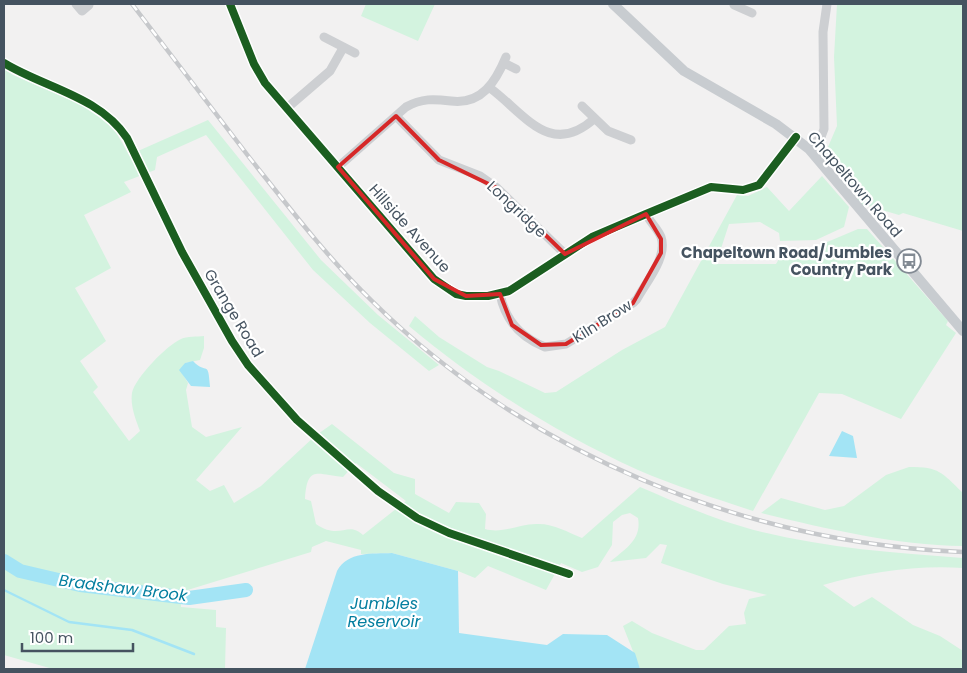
<svg xmlns="http://www.w3.org/2000/svg" width="967" height="673" font-family="Poppins,sans-serif">
  <rect width="100%" height="100%" fill="#f2f1f1"/>
  <!-- green -->
  <path fill="#d3f3df" fill-rule="evenodd" d="M366,4H435L418,41L361,16Z
    M837,4H963V231L903,213L899,215L865,205L862,207L828,147L837,126L834,57Z
    M4,69L13,75L86,107L112,125L129,155L208,120L321,260L378,315L439,365L429,371L370,323L313,270L206,135L157,157L155,170L124,182L131,192L84,215L111,268L75,288L106,341L80,361L98,387L93,392L129,441L140,431C136,420 130,406 132,393C135,378 167,345 181,339C187,336 197,337 204,336V348L200,360L185,363L182,373L188,383L186,390L192,427L206,437L242,427L196,480L210,491L224,485L234,503L261,486L315,436L332,424L394,473L415,479V494L449,513L456,502L479,503L486,514L485,529C503,534 519,524 536,524C553,523 567,532 582,538L640,487C680,504 720,522 762,532C828,548 895,553 963,558V568C916,565 869,572 823,585L854,607L872,597L913,625L940,636L963,651V669H640L623,626L632,621L652,633L696,650H704L729,626L746,624L744,613L749,599L767,595L723,584L661,563L667,545L660,544L646,558L610,562C625,549 642,540 638,518L630,513L622,515L613,522L612,545L598,567L582,572L561,563L546,590L488,566L475,578L458,571L392,553L361,554V550L326,541L312,547L311,552L181,592V607L216,610V627L226,628L225,669H53L4,655ZM356,463L406,501L363,535C347,520 341,541 316,524L311,501L305,499C307,464 318,475 343,477Z
    M822,176L849,207L844,227L816,240L780,241L779,233L760,222L729,224L716,264H776L780,257V250L784,248H813L858,229H867L948,321L946,325L956,333L901,419L842,394L819,393L753,511C714,498 675,486 638,470C556,433 478,384 409,326L415,316L439,337L487,367L499,371L545,393L556,392L622,350L665,327L737,195L748,196L767,187L789,211Z
    M909,467C940,467 941,472 963,493V546C895,545 827,529 761,513L781,498L825,510L844,506L886,475Z"/>
  <!-- water -->
  <path fill="#a3e4f5" d="M193,361C207,376 208,358 210,387L191,386L179,370L185,363Z
    M842,431L853,436L857,458L829,456Z
    M392,553L458,571L459,633L547,645L563,634L607,635L635,653L640,669H305L337,571C348,551 372,554 392,553Z"/>
  <g fill="none" stroke-linecap="round" stroke-linejoin="round">
    <!-- stream -->
    <path stroke="#a3e4f5" stroke-width="2.5" d="M4,590L69,622L132,630L194,654"/>
    <!-- river -->
    <path stroke="#a3e4f5" stroke-width="14" d="M4,561L20,571L80,585L189,598L246,590"/>
    <!-- minor -->
    <path stroke="#cdcfd2" stroke-width="9" d="M76,4L82,11L89,5
      M230,4L254,64L265,83L434,279L456,294L466,296H488L509,291L592,237L646,214L711,187L743,190L759,185L796,137
      M734,5L752,13
      M324,37L355,53
      M4,63C45,88 99,96 127,138L182,252L232,341L248,365L297,420L378,491L417,518L449,533L569,574
      M504,63L516,69
      M490,88C525,114 550,158 594,119
      M582,106L608,131L631,140
      M287,108L330,71L343,48
      M396,116L439,160L480,176L497,188L565,254
      M809,149L821,137L824,129L823,32L827,4
      M338,167L406,107C422,98 434,99 451,101C482,105 496,81 506,57
      M500,294C505,320 520,337 545,347L566,344L633,303L637,299C646,282 668,257 661,237C658,229 650,222 646,214"/>
    <!-- major -->
    <path stroke="#c8ccd0" stroke-width="10" d="M613,4L684,71L776,124L809,149L963,331"/>
    <!-- rail casing -->
    <g stroke="#c6c8cb" stroke-width="4.5">
      <path id="rail" d="M132,4C171,55 210,106 249,157C288,206 326,256 371,300C526,454 746,543 963,552"/>
    </g>
    <!-- rail -->
    <use href="#rail" stroke="#fff" stroke-width="2.5" stroke-dasharray="8" stroke-linecap="butt"/>
    <!-- cycleway casing -->
    <g stroke="#fff" stroke-width="11">
      <path id="cycleway" d="M230,4L254,64L265,83L434,279L456,294L466,296H488L509,291L592,237L646,214L711,187L743,190L759,185L796,137
        M4,63C45,88 99,96 127,138L182,252L232,341L248,365L297,420L378,491L417,518L449,533L569,574"/>
    </g>
    <!-- cycleway -->
    <use href="#cycleway" stroke="#1b5e20" stroke-width="8"/>
  </g>
  <!-- marked area -->
  <path fill="none" stroke="#d62828" stroke-width="4" stroke-linejoin="round" d="M396,116L439,160L497,188L565,254L646,214L661,239V253L633,303L566,344L541,345L512,325L500,294L466,296L434,279L338,167Z"/>
  <!-- icons -->
  <defs>
    <g id="bus-ring" transform="scale(1.25)"><circle r="9.5" fill="#fff" stroke="#828a93" stroke-width="1.5"/><path d="M-5-6H5V4H4V6H2V4H-2V6H-4V4H-5ZM-3.5-4V0h7V-4ZM-3.5 1.2v1.5H-2V1.2ZM2 1.2v1.5H3.5V1.2Z" fill="#828a93"/></g>
  </defs>
  <g fill-rule="evenodd">
    <use href="#bus-ring" x="909" y="261"/>
  </g>
  <g text-anchor="middle" dominant-baseline="central" stroke-width="4.5" stroke-linejoin="round" paint-order="stroke">
    <!-- street labels -->
    <g font-size="15" fill="#455360" stroke="#fff">
      <text transform="translate(855 184) rotate(49)">Chapeltown Road</text>
      <text transform="translate(517 209) rotate(43)">Longridge</text>
      <text transform="translate(410 228) rotate(48)">Hillside Avenue</text>
      <text transform="translate(234 313) rotate(59)">Grange Road</text>
      <text transform="translate(602 321) rotate(-32)">Kiln Brow</text>
    </g>
    <!-- poi labels -->
    <g font-size="15" font-weight="bold" fill="#455360" stroke="#fff" text-anchor="end">
      <text x="892" y="252">Chapeltown Road/Jumbles<tspan x="892" dy="17">Country Park</tspan></text>
    </g>
    <!-- water labels -->
    <g font-size="16" font-style="italic" fill="#037e9f" stroke="#fff">
      <text transform="translate(123 588) rotate(7)">Bradshaw Brook</text>
      <text x="384" y="603">Jumbles<tspan x="384" dy="18">Reservoir</tspan></text>
    </g>
  </g>
  <!-- border -->
  <rect width="967" height="673" fill="none" stroke="#455360" stroke-width="10"/>
  <!-- scale -->
  <path d="M22 643v8h111v-8" fill="none" stroke="#455360" stroke-width="2.5"/>
  <text x="30" y="643" font-size="15" fill="#455360" stroke="#ffffff" stroke-width="4" paint-order="stroke">100 m</text>
</svg>
